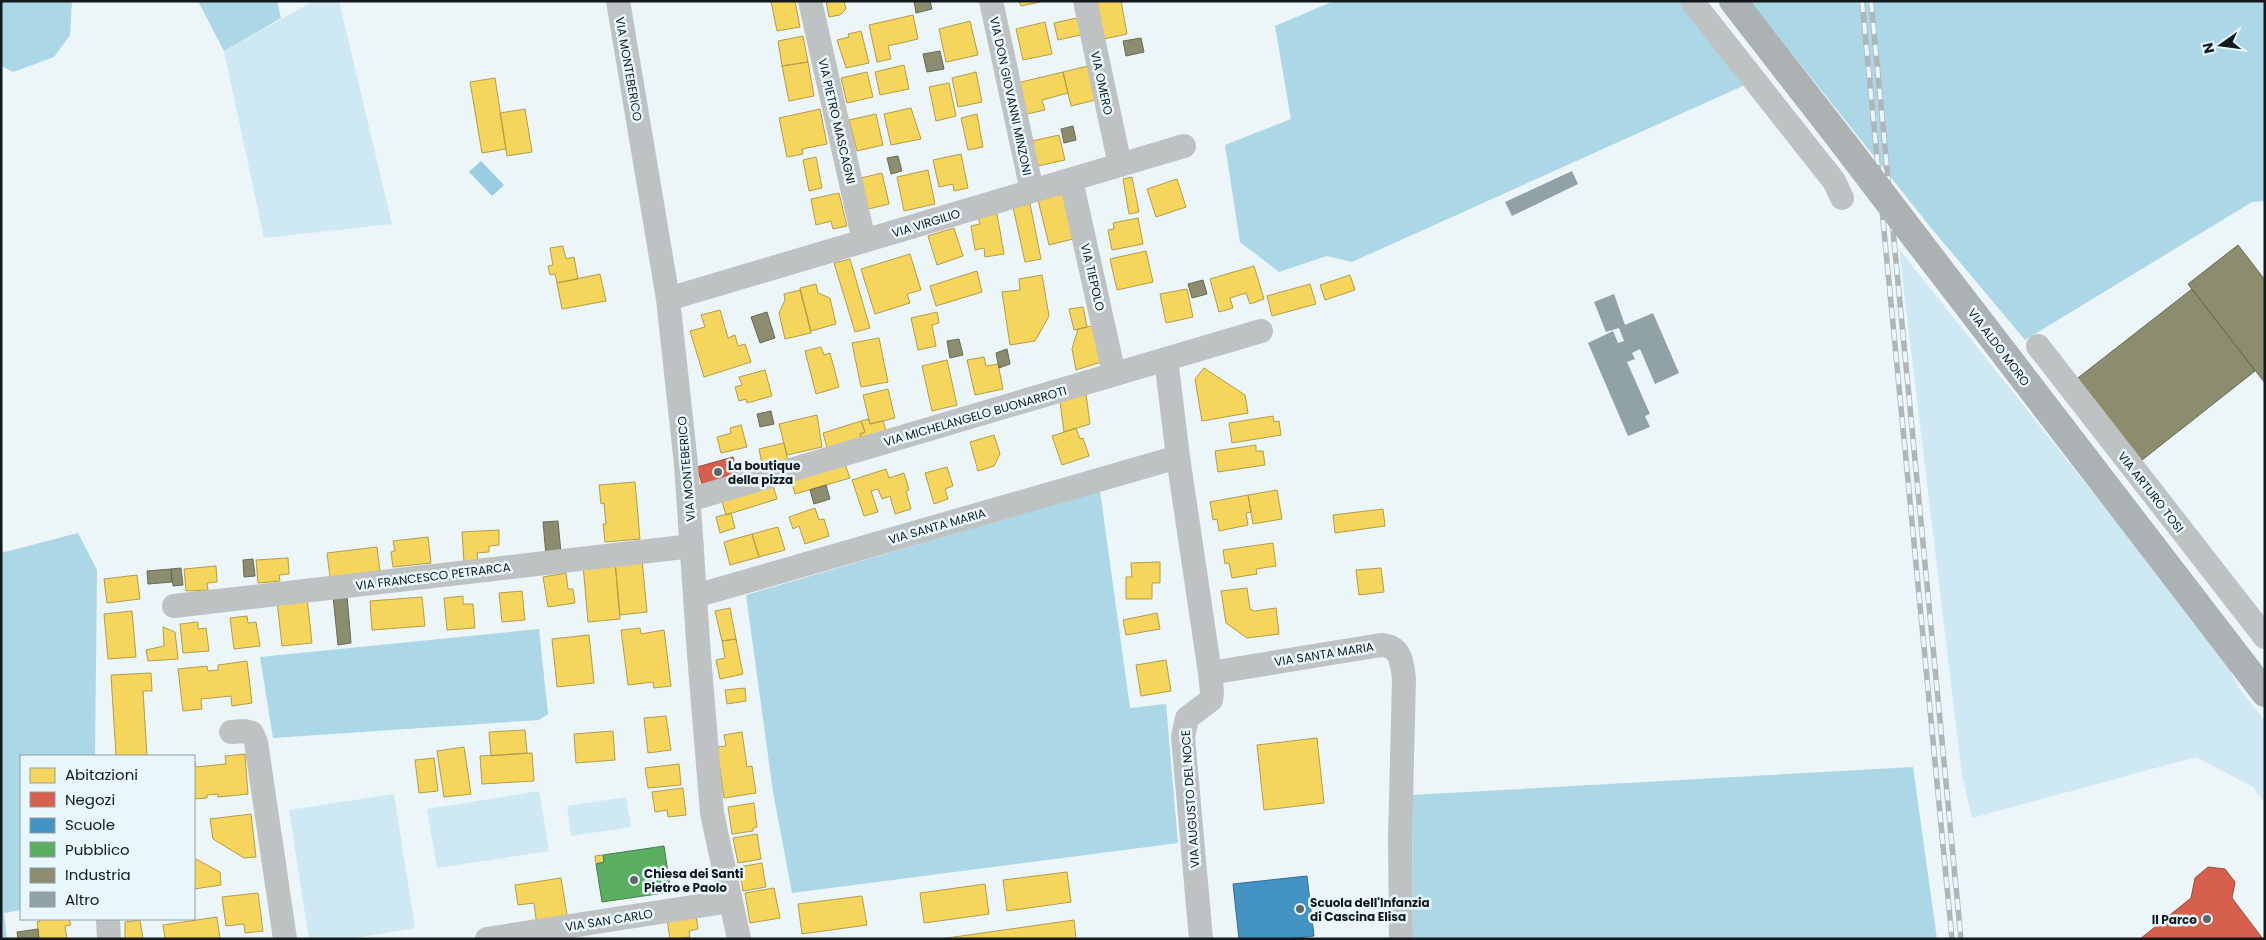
<svg xmlns="http://www.w3.org/2000/svg" width="2266" height="940" font-family="Poppins,sans-serif">
  <rect width="100%" height="100%" fill="#ecf5f8"/>
  <!-- green -->
  <path fill="#cee9f3" d="M314,1H339L392,224L264,238L224,51Z
    M1899,249L2225,659L2239,688L2265,721V804L2253,787L2196,757L1972,818L1962,775Z
    M539,791L549,851L437,868L427,809Z
    M394,794L415,928L348,939H309L289,810Z
    M626,797L631,827L571,836L567,806Z"/>
  <!-- forest -->
  <path fill="#acd7e6" d="M1,1H72L70,35L54,57L13,72L1,66Z
    M198,1H277L281,18L224,51Z
    M1334,1H1681L1745,85L1352,262L1327,256L1279,272L1240,242L1225,145L1291,119L1275,26Z
    M1750,1H2265V201L2252,202L2025,340L1932,229Z
    M1100,491L1130,708L1166,704L1178,843L792,893L773,792L746,595Z
    M78,533L97,570L95,756H21V910L4,913L7,939H1V553Z
    M539,629L548,714L539,720L273,738L260,657Z
    M1913,767L1937,939H1413L1412,795Z"/>
  <!-- water -->
  <path fill="#99cee1" d="M481,161L504,185L492,196L469,172Z"/>
  <!-- homes -->
  <path fill="#f6d55c" stroke="#b29d49" d="M771,1H795L800,27L777,31Z
    M826,1H844L846,9L840,15L829,17Z
    M1019,1H1040V2L1021,6Z
    M1097,1H1121L1127,34L1104,39Z
    M913,15L918,39L888,46L891,59L877,62L869,25Z
    M1081,17L1085,34L1058,40L1054,23Z
    M970,21L978,55L946,62L939,29Z
    M1045,22L1052,54L1023,60L1016,29Z
    M861,31L869,63L846,68L837,40L849,37L848,34Z
    M803,36L808,62L782,66L778,41Z
    M808,62L814,96L789,101L782,66Z
    M904,65L909,89L880,95L875,72Z
    M1092,65L1100,99L1071,106L1063,72Z
    M867,72L873,97L847,103L841,78Z
    M976,72L982,102L958,107L952,78Z
    M1063,72L1068,93L1042,100L1045,110L1027,114L1017,83Z
    M495,78L506,149L482,153L470,82Z
    M949,83L956,116L936,121L929,87Z
    M911,108L921,139L891,145L884,114Z
    M525,109L532,152L507,156L500,113Z
    M820,109L827,144L802,149L803,154L787,157L779,118Z
    M876,114L883,145L857,151L849,120Z
    M977,114L983,147L968,150L961,118Z
    M1059,135L1065,160L1038,166L1032,141Z
    M961,154L968,188L954,191L953,184L939,187L933,160Z
    M816,157L822,188L809,191L803,160Z
    M928,170L935,204L904,211L897,177Z
    M882,173L889,204L868,209L861,178Z
    M1132,177L1139,212L1129,214L1123,179Z
    M1177,179L1186,207L1156,217L1147,189Z
    M839,193L847,226L833,229L831,221L816,225L811,199Z
    M1066,193L1077,238L1049,245L1038,200Z
    M1030,204L1041,259L1025,262L1013,207Z
    M997,214L1004,254L985,257L984,248L975,250L971,226L980,224L978,217Z
    M1138,218L1143,244L1112,250L1108,230L1114,229L1113,223Z
    M954,228L963,256L937,265L928,236Z
    M563,246L566,259L574,257L578,279L557,283L555,274L550,275L548,266L553,265L550,248Z
    M1146,251L1153,282L1117,290L1110,259Z
    M910,254L921,290L907,294L910,303L875,314L861,269Z
    M850,259L870,328L855,332L834,263Z
    M1254,266L1264,299L1250,304L1246,293L1230,298L1233,308L1219,312L1210,279Z
    M977,271L982,292L936,306L930,286Z
    M600,274L606,301L562,309L557,283Z
    M1042,275L1049,316L1035,341L1010,345L1002,292L1020,290L1019,279Z
    M1350,275L1355,290L1325,300L1320,285Z
    M816,284L818,293L830,298L836,324L811,331L800,288Z
    M1310,284L1316,304L1272,316L1267,296Z
    M1187,289L1193,317L1166,323L1160,294Z
    M800,290L811,333L785,339L779,313L785,300L784,294Z
    M1083,307L1087,327L1074,330L1069,309Z
    M720,310L728,338L735,335L738,346L745,344L751,362L704,377L690,331L705,327L701,315Z
    M937,312L939,323L932,325L936,346L918,350L911,318Z
    M1092,326L1101,362L1076,370L1072,349L1078,329Z
    M879,338L888,382L861,387L852,343Z
    M821,347L824,355L830,353L839,387L816,394L805,351Z
    M984,357L986,366L998,364L1003,389L975,395L967,360Z
    M947,360L957,405L932,411L922,366Z
    M1204,368L1245,395L1248,413L1202,421L1195,379Z
    M765,370L772,396L747,403L746,399L739,401L735,387L742,385L739,377Z
    M888,389L895,418L870,424L863,395Z
    M1086,394L1090,424L1064,432L1060,402Z
    M817,415L822,447L787,455L779,424Z
    M1273,416L1274,422L1279,421L1281,435L1232,443L1229,423Z
    M869,419L870,424L883,421L887,433L862,440L860,434L865,432L861,421Z
    M861,421L865,432L860,434L862,440L828,451L823,433Z
    M741,425L747,447L721,453L717,437L731,433L730,428Z
    M1076,428L1080,439L1083,438L1089,456L1062,465L1052,436Z
    M994,435L1000,454L994,466L978,471L970,442Z
    M784,443L788,462L763,468L759,449Z
    M1256,445V451H1263L1265,465L1218,472L1215,451Z
    M845,464L850,478L795,494L791,480Z
    M947,467L953,486L945,489L948,499L934,504L925,473Z
    M886,469L889,478L904,473L909,490L906,491L911,509L895,514L890,496L882,499L878,489L871,491L878,512L864,516L852,480Z
    M635,482L640,539L605,542L603,524H606L604,503L601,504L599,485Z
    M772,482L777,499L726,515L721,498Z
    M1277,490L1282,519L1253,524L1248,495Z
    M1248,495L1251,512L1246,513L1248,525L1219,531L1217,519L1213,520L1210,502Z
    M815,508L819,520L824,519L829,536L805,544L799,526L793,529L789,517Z
    M1383,509L1385,526L1335,533L1333,515Z
    M731,513L735,528L720,533L716,517Z
    M778,527L785,550L759,557L752,534Z
    M499,530V545L489,546V552L477,553L478,561L464,562L462,532Z
    M752,534L759,557L730,565L724,542Z
    M428,537L431,563L393,567L391,552L395,551L393,541Z
    M1273,543L1276,566L1256,569L1257,574L1232,578L1229,563L1225,564L1223,550Z
    M377,547L380,571L330,577L327,553Z
    M288,558L289,574L279,575L280,581L258,583L256,560Z
    M642,560L647,612L620,615L615,562Z
    M615,562L620,619L588,622L583,565Z
    M1160,562V583H1152V599H1126V577H1132L1131,563Z
    M216,566L217,582L207,583L208,590L186,591L184,569Z
    M1381,568L1384,592L1359,595L1356,570Z
    M566,573L568,589H573L575,603L548,607L543,577Z
    M137,575L140,599L107,603L104,579Z
    M1247,588L1250,609L1254,611L1276,608L1279,634L1247,638L1226,623L1221,591Z
    M522,591L525,620L502,622L499,593Z
    M463,596V604H473L475,628L447,630L444,598Z
    M422,597L425,626L372,630L370,601Z
    M307,598L312,643L282,646L277,601Z
    M730,608L736,639L722,641L715,611Z
    M132,611L136,657L108,659L104,614Z
    M1157,613L1160,629L1126,635L1123,620Z
    M247,616L248,623L256,622L260,646L234,649L230,618Z
    M198,622V629L206,628L209,651L183,653L180,624Z
    M163,627L175,632L178,659L148,661L146,650L164,646Z
    M640,628L641,634L664,630L671,686L654,688L653,682L628,685L621,630Z
    M589,635L594,683L557,687L552,639Z
    M736,639L743,674L720,679L716,660L725,658L722,641Z
    M1166,660L1171,691L1141,696L1136,665Z
    M247,661L252,703L232,706L231,696L201,699L202,709L183,711L178,669L207,666L208,671L218,670V665Z
    M151,673L152,691H143L147,756H116L111,675Z
    M745,688L746,701L727,704L725,690Z
    M666,716L671,750L648,753L644,718Z
    M525,730L527,753L491,756L489,732Z
    M613,731L615,760L576,763L574,734Z
    M742,732L747,767L752,766L756,793L724,798L717,747L726,746L724,735Z
    M1317,738L1324,803L1264,810L1257,745Z
    M464,747L471,794L444,797L437,751Z
    M532,753L534,781L482,784L480,756Z
    M245,754L248,794L218,797V794L207,795V798L194,799V759L196,767L226,764L225,756Z
    M434,758L438,791L419,793L415,760Z
    M679,764L681,785L648,788L645,768Z
    M683,788L686,815L668,817L667,810L655,812L652,792Z
    M754,803L757,827L753,828V831L732,834L728,807Z
    M251,814L256,857L244,858L213,839L210,819Z
    M757,834L761,859L738,863L733,838Z
    M603,855L604,862L596,864L595,856Z
    M194,858L220,872L221,885L194,889Z
    M762,863L766,887L743,891L739,867Z
    M1067,872L1071,902L1007,911L1003,880Z
    M561,878L568,921L537,926L534,903L518,905L515,885Z
    M985,884L989,914L924,923L920,893Z
    M774,888L780,918L750,923L745,893Z
    M258,893L263,931L245,933L244,924L226,926L222,897Z
    M862,896L867,925L802,934L798,904Z
    M696,915L698,929L689,931L690,937L670,939L667,920Z
    M217,917L220,939H165L163,925Z
    M40,919H69L71,925L65,926L67,939H39L37,922L40,921Z
    M140,920L143,939H125V922Z
    M1074,920L1076,939H940Z"/>
  <!-- shops -->
  <path fill="#d6604d" stroke="#9b4b3e" d="M733,457L739,478L703,488L697,467Z
    M2208,867L2225,869L2235,882L2232,898L2263,939H2140L2191,898L2195,878Z"/>
  <!-- schools -->
  <path fill="#4393c3" stroke="#346e91" d="M1307,876L1314,936L1288,939H1239L1233,884Z"/>
  <!-- public -->
  <path fill="#5aae61" stroke="#44814c" d="M664,846L671,892L602,902L596,864L604,862L603,855Z"/>
  <!-- industry -->
  <path fill="#8c8c6e" stroke="#676a55" d="M914,1H930L932,9L916,13Z
    M1141,38L1144,52L1126,56L1123,41Z
    M940,51L944,69L927,72L923,54Z
    M1073,126L1076,140L1064,143L1061,129Z
    M898,156L902,171L891,174L887,158Z
    M2238,245L2265,280V383L2188,284Z
    M1203,280L1207,294L1192,298L1188,284Z
    M2192,289L2255,371L2137,464L2074,381Z
    M767,312L775,338L760,343L751,317Z
    M959,339L963,355L950,358L947,341Z
    M1007,349L1010,364L999,368L996,353Z
    M771,411L774,424L760,427L757,414Z
    M826,485L830,499L814,504L810,490Z
    M558,521L561,553L546,555L543,522Z
    M253,559L255,576L244,577L243,560Z
    M181,568L183,585L173,586L171,569Z
    M171,569L172,582L148,584L147,571Z
    M347,595L351,643L338,645L333,596Z
    M38,929L39,939H18L17,932Z"/>
  <!-- building -->
  <path fill="#90a2a8" d="M1572,171L1578,184L1512,216L1505,202Z
    M1614,294L1625,325L1653,313L1679,373L1655,384L1640,349L1632,353L1635,359L1627,362L1650,414L1645,416L1650,427L1628,436L1588,343L1613,331L1618,343L1624,341L1619,328L1606,332L1594,302Z"/>
  <g fill="none" stroke-linecap="round" stroke-linejoin="round">
    <!-- minor -->
    <path stroke="#bec2c3" stroke-width="24" d="M618,1L668,299L686,464L699,655L712,813L739,939
      M810,1L864,241
      M991,1L1032,191
      M1085,1L1120,165
      M1692,1L1834,181L1842,198
      M1071,180L1114,374
      M668,299L1184,146
      M2038,346L2265,637
      M1166,359L1178,457L1210,673L1381,645C1401,646 1402,662 1404,679L1400,839L1401,939
      M689,500L1261,331
      M695,596L1178,457
      M174,606L692,546
      M231,732L245,731L252,733L256,742L285,939
      M108,919L109,939
      M487,939L731,901
      M1201,939L1183,737L1187,718L1211,700L1212,693L1210,673"/>
    <!-- major -->
    <path stroke="#acb1b3" stroke-width="28" d="M1733,1L1845,145
      M1918,241L2265,693"/>
    <!-- rail casing -->
    <g stroke="#b0b5b7" stroke-width="5.5">
      <path id="rail" d="M1862,1L1952,939
        M1871,1L1961,939"/>
    </g>
    <!-- rail -->
    <use href="#rail" stroke="#e7f7fd" stroke-width="4" stroke-dasharray="11" stroke-linecap="butt"/>
    <!-- major-bridge -->
    <path stroke="#acb1b3" stroke-width="28" d="M1845,145L1918,241"/>
  </g>
  <!-- markers -->
  <g fill="#5e6669" stroke="#e7f7fd" stroke-width="2">
    <circle cx="718" cy="472" r="5"/>
    <circle cx="634" cy="880" r="5"/>
    <circle cx="1300" cy="909" r="5"/>
    <circle cx="2207" cy="919" r="5"/>
  </g>
  <g text-anchor="middle" dominant-baseline="central" stroke-width="5" stroke-linejoin="round" paint-order="stroke">
    <!-- street labels -->
    <g font-size="12" fill="#12191c" stroke="#e7f7fd">
      <text transform="translate(629 69) rotate(80)">VIA MONTEBERICO</text>
      <text transform="translate(1102 83) rotate(78)">VIA OMERO</text>
      <text transform="translate(1011 96) rotate(78)">VIA DON GIOVANNI MINZONI</text>
      <text transform="translate(837 121) rotate(77)">VIA PIETRO MASCAGNI</text>
      <text transform="translate(926 223) rotate(-17)">VIA VIRGILIO</text>
      <text transform="translate(1093 277) rotate(77)">VIA TIEPOLO</text>
      <text transform="translate(1999 347) rotate(53)">VIA ALDO MORO</text>
      <text transform="translate(975 416) rotate(-16)">VIA MICHELANGELO BUONARROTI</text>
      <text transform="translate(686 469) rotate(-95)">VIA MONTEBERICO</text>
      <text transform="translate(2151 492) rotate(52)">VIA ARTURO TOSI</text>
      <text transform="translate(937 526) rotate(-16)">VIA SANTA MARIA</text>
      <text transform="translate(433 576) rotate(-7)">VIA FRANCESCO PETRARCA</text>
      <text transform="translate(1324 654) rotate(-9)">VIA SANTA MARIA</text>
      <text transform="translate(1190 799) rotate(-94)">VIA AUGUSTO DEL NOCE</text>
      <text transform="translate(609 920) rotate(-9)">VIA SAN CARLO</text>
    </g>
    <!-- poi labels -->
    <g font-size="12" font-weight="bold" fill="#12191c" stroke="#e7f7fd" text-anchor="start">
      <text x="728" y="465">La boutique<tspan x="728" dy="14">della pizza</tspan></text>
      <text x="644" y="873">Chiesa dei Santi<tspan x="644" dy="14">Pietro e Paolo</tspan></text>
      <text x="1310" y="902">Scuola dell'Infanzia<tspan x="1310" dy="14">di Cascina Elisa</tspan></text>
      <text x="2197" y="919" text-anchor="end">Il Parco</text>
    </g>
  </g>
  <!-- border -->
  <rect width="2266" height="940" fill="none" stroke="#12191c" stroke-width="5"/>
  <!-- legend -->
  <rect x="20" y="755" width="175" height="165" fill="#e7f7fd" stroke="#929ea3"/>
  <rect x="30" y="768" width="25" height="15" fill="#f6d55c" stroke="#929ea3"/>
  <text x="65" y="780" font-size="15" fill="#12191c">Abitazioni</text>
  <rect x="30" y="792" width="25" height="15" fill="#d6604d" stroke="#929ea3"/>
  <text x="65" y="805" font-size="15" fill="#12191c">Negozi</text>
  <rect x="30" y="818" width="25" height="15" fill="#4393c3" stroke="#929ea3"/>
  <text x="65" y="830" font-size="15" fill="#12191c">Scuole</text>
  <rect x="30" y="842" width="25" height="15" fill="#5aae61" stroke="#929ea3"/>
  <text x="65" y="855" font-size="15" fill="#12191c">Pubblico</text>
  <rect x="30" y="868" width="25" height="15" fill="#8c8c6e" stroke="#929ea3"/>
  <text x="65" y="880" font-size="15" fill="#12191c">Industria</text>
  <rect x="30" y="892" width="25" height="15" fill="#90a2a8" stroke="#929ea3"/>
  <text x="65" y="905" font-size="15" fill="#12191c">Altro</text>
  <!-- north arrow -->
  <g transform="translate(2221 45) rotate(256)" stroke="#e7f7fd" stroke-width="4" paint-order="stroke">
  <path d="M0-4L9 19L0 12L-9 19Z" fill="#12191c"/>
  <text y="-8" font-size="14" font-weight="bold" text-anchor="middle" fill="#12191c">N</text>
  </g>
</svg>
